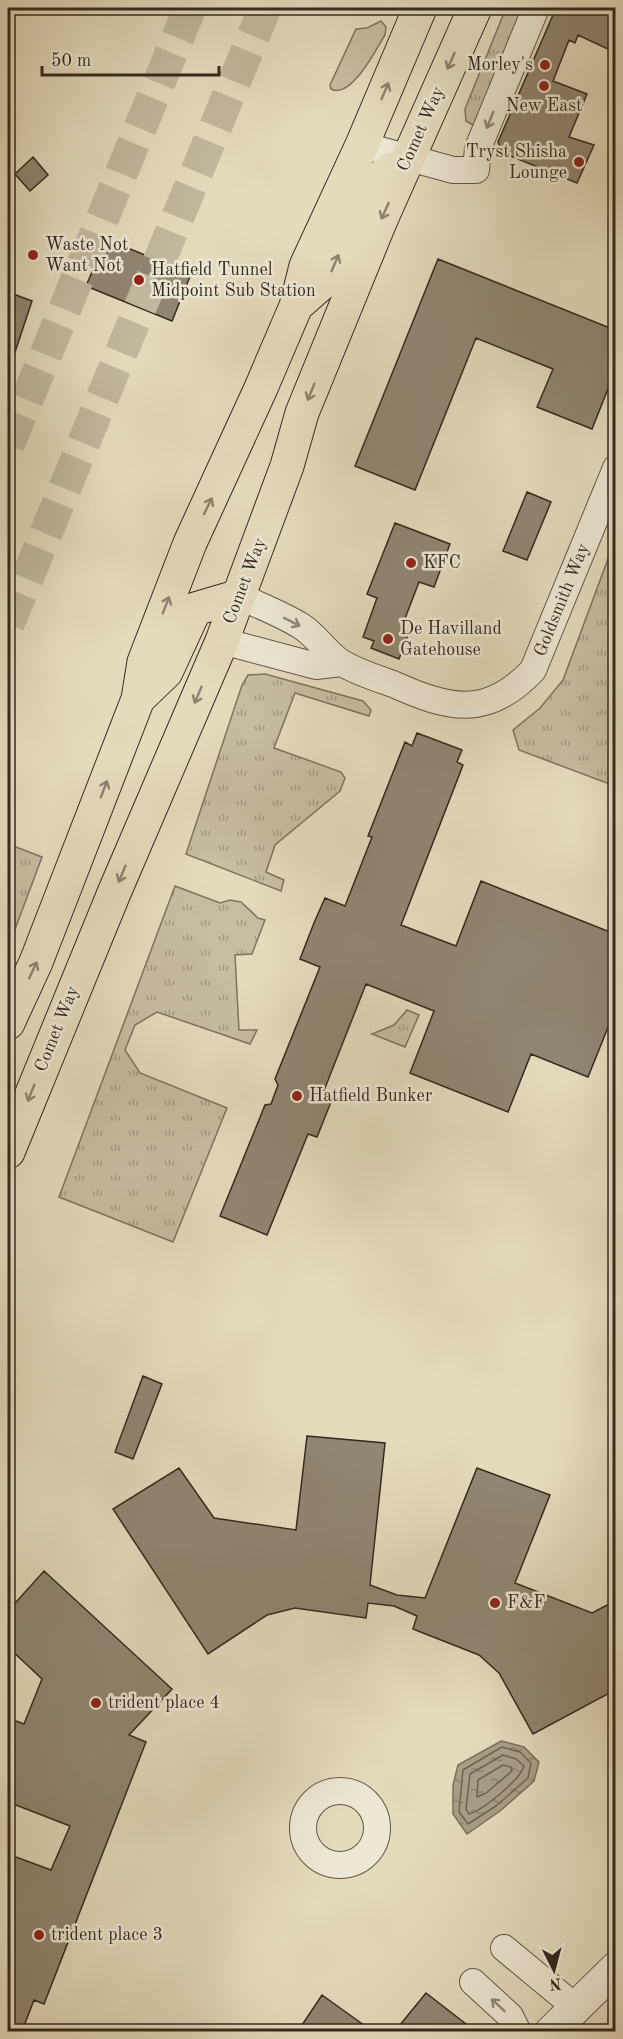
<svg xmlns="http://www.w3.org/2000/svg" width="623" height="2039" font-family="'Old Standard TT',serif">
  <defs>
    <pattern id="grass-tufts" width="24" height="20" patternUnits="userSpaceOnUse" patternTransform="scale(1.5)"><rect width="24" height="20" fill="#c6bda2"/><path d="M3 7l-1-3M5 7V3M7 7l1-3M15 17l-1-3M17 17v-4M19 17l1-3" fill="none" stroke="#a29a84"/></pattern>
    <pattern id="water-ripples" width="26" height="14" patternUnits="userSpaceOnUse" patternTransform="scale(1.5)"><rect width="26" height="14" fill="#a89f88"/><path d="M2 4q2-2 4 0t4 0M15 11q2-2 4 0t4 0" fill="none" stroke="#8a826f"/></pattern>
  </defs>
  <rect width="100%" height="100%" fill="#e4dbbd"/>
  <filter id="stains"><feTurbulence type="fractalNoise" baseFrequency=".00333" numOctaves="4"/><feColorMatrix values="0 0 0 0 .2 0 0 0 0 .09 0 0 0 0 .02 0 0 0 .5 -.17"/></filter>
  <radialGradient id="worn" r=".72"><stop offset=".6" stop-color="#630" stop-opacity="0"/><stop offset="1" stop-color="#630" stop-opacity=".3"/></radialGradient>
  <!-- grass -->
  <path fill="url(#grass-tufts)" stroke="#7d7461" stroke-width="1.5" d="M506,8H524L476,127L466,121L465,109Z
    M615,540L616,786H615L519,750L513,730L540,708L563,680Z
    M265,674L363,701L371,710L369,716L295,693L274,748L341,772L345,778L340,791L275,845L266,872L284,880L281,891L186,854L242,685L248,675Z
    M8,844L42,857L8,948Z
    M175,886L220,903L230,900L241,902L258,918L265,920L252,954L235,955L239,1030H257L250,1044L157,1012L135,1025L125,1050L140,1073L227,1108L173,1242L59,1197Z
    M407,1010L419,1015L405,1047L372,1034L394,1025Z"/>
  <!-- garden -->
  <path fill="#c6bda2" stroke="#7d7461" stroke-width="1.5" d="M381,21L386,27L385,35C376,49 351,100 331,89L330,85L356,29L367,28Z"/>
  <!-- water -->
  <path fill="url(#water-ripples)" stroke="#7a705e" stroke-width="1.5" d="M501,1741L524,1747L539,1762L534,1781L500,1811L467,1834L453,1814V1785L458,1765Z"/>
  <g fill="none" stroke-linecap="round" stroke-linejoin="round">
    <!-- shore -->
    <path stroke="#6e6454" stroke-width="1.5" d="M502,1747L520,1752L531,1763L528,1778L496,1806L468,1824L459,1812L463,1770Z
      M503,1755L516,1759L524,1766C521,1779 482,1811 469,1814L466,1809L470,1774Z
      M503,1765L511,1767L512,1771L486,1793L477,1797L478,1780Z"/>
  </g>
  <!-- building -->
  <path fill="#908672" stroke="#342a20" stroke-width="1.5" d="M556,8H597L615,16V40L610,50L578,35L575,43L569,40L553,81L587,94L569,137L594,145L577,183L503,153L498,142Z
    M33,157L48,175L30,191L15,174Z
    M106,239L191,274L172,321L86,286Z
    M438,259L615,330V371L592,429L537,407L553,369L476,338L415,490L355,466Z
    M8,292L32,301L11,364L8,363Z
    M527,492L551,502L527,560L503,551Z
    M395,523L450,544L434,587L419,582L401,629L409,632L399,659L371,648L374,641L363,637L377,598L367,594Z
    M417,733L462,750L457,762L463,765L401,925L456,946L481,881L615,934V1010L588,1077L531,1054L508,1112L410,1073L434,1011L366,984L323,1093L333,1097L317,1137L308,1134L267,1235L220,1216L265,1105L271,1104L278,1085L275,1079L320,967L300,959L314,923L325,898L345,906L372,837L368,836L405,742L412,746Z
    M143,1376L162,1384L133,1459L115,1452Z
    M307,1436L385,1443L370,1585L397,1595L425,1598L477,1468L550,1495L515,1583L592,1613L615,1601V1690L533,1734L499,1673L479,1655L413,1629L417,1616L394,1606L368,1603L366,1618L295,1608L267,1615L208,1654L113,1509L179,1468L214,1518L296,1530Z
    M44,1571L172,1689L129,1735L146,1742L44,2004L34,2000L22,2031H8V1854L51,1870L70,1826L8,1802V1718L24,1724L42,1679L8,1647V1611Z
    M426,1993L475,2031H395Z
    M322,1995L372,2031H298Z"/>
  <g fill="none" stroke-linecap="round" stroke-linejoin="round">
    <!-- motorway-tunnel -->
    <path stroke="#c1b89e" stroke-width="33" stroke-dasharray="33 16" stroke-linecap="butt" d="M8,445L190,8
      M8,624L265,8"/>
    <!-- minor casing -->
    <g stroke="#605647" stroke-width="28">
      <path id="minor" d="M362,145L453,170H476L478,148L536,8
        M239,596C260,606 282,614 301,626C317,636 327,654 342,663C357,672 376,678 393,684C449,709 487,719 533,670L616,468
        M222,641L316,666L341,663
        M303 1828a37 37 0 1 1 74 0a37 37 0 1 1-74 0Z
        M504,1948L574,2006
        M473,1982L510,2016L518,2032"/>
    </g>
    <!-- tertiary casing -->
    <g stroke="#605647" stroke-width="34">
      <path id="tertiary" d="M551,2032L616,1968"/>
    </g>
    <!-- primary casing -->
    <g stroke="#342a20" stroke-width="35">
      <path id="primary" d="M296,306L330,276L374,182L392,169
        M138,699L166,672L195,609L239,596
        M8,1023L36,962L138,699L144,662L190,543L261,388L296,306L306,266L362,145L420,8
        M8,1152L114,893L222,641L287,466L302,413L380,222L475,8"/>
    </g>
    <!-- minor -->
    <use href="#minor" stroke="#ede8d4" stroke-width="26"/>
    <!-- tertiary -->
    <use href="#tertiary" stroke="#ede8d4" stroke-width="32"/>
    <!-- primary -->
    <use href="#primary" stroke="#e4dbbd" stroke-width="33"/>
  </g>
  <!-- one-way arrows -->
  <defs><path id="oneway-shaft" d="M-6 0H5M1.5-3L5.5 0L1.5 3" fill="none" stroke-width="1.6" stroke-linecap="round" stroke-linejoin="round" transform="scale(1.5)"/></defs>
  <g stroke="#8c826e">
    <use href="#oneway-shaft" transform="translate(451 61) rotate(114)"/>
    <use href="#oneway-shaft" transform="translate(385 91) rotate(-67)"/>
    <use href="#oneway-shaft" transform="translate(385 211) rotate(114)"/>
    <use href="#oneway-shaft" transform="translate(335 263) rotate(-67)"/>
    <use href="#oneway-shaft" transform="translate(311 392) rotate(112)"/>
    <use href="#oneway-shaft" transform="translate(208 506) rotate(-64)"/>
    <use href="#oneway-shaft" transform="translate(166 605) rotate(-69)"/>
    <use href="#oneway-shaft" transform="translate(198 695) rotate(113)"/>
    <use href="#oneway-shaft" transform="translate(104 789) rotate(-69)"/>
    <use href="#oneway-shaft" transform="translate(122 874) rotate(113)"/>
    <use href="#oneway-shaft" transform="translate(33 970) rotate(-65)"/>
    <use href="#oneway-shaft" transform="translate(31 1093) rotate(112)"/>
  </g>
  <g stroke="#90897a">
    <use href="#oneway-shaft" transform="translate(490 120) rotate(112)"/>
    <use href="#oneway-shaft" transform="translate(292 622) rotate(27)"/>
    <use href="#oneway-shaft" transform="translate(498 2005) rotate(-137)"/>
  </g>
  <!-- markers -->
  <g fill="#8f2418" stroke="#ede8d4" stroke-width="2">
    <circle cx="545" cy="65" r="6"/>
    <circle cx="544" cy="86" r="6"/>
    <circle cx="579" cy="162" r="6"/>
    <circle cx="33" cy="255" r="6"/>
    <circle cx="139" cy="280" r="6"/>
    <circle cx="411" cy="563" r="6"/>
    <circle cx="388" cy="639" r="6"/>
    <circle cx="297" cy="1096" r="6"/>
    <circle cx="495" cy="1603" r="6"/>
    <circle cx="96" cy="1703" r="6"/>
    <circle cx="39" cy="1935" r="6"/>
  </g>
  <g text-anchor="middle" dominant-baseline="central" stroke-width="5" stroke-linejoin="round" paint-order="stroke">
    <!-- poi labels -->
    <g font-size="18" fill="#342a20" stroke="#ede8d4" text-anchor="start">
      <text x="533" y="65" text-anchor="end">Morley's</text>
      <text x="544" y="106" text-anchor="middle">New East</text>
      <text x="567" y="152" text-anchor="end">Tryst Shisha<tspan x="567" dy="21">Lounge</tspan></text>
      <text x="45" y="245">Waste Not<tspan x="45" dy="21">Want Not</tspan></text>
      <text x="151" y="270">Hatfield Tunnel<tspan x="151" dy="21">Midpoint Sub Station</tspan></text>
      <text x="423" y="563">KFC</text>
      <text x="400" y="629">De Havilland<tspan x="400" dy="21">Gatehouse</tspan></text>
      <text x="309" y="1096">Hatfield Bunker</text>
      <text x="507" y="1603">F&amp;F</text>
      <text x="108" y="1703">trident place 4</text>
      <text x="51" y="1935">trident place 3</text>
    </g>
    <!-- street labels -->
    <g font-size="18" fill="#342a20" stroke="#ede8d4">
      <text transform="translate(421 129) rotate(-66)">Comet Way</text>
      <text transform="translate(245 581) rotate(-69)">Comet Way</text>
      <text transform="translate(562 600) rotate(-68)">Goldsmith Way</text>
      <text transform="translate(57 1029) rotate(-68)">Comet Way</text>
    </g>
  </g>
  <!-- margin -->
  <rect width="623" height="2039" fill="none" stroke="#e4dbbd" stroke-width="30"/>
  <rect x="9" y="9" width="605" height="2021" fill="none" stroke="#342a20" stroke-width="3"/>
  <rect x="15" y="15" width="593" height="2009" fill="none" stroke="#342a20" stroke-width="1.5"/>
  <!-- north arrow -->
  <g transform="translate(554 1970) rotate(174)" stroke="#ede8d4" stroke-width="4.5" paint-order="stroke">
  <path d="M0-4.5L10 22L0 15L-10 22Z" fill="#342a20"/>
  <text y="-9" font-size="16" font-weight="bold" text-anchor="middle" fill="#342a20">N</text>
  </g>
  <!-- scale -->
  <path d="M42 66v9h177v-9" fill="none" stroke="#342a20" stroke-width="3"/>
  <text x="51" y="66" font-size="18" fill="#342a20" stroke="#ede8d4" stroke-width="4.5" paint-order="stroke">50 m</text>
  <rect width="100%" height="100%" filter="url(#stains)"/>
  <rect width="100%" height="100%" fill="url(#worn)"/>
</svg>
